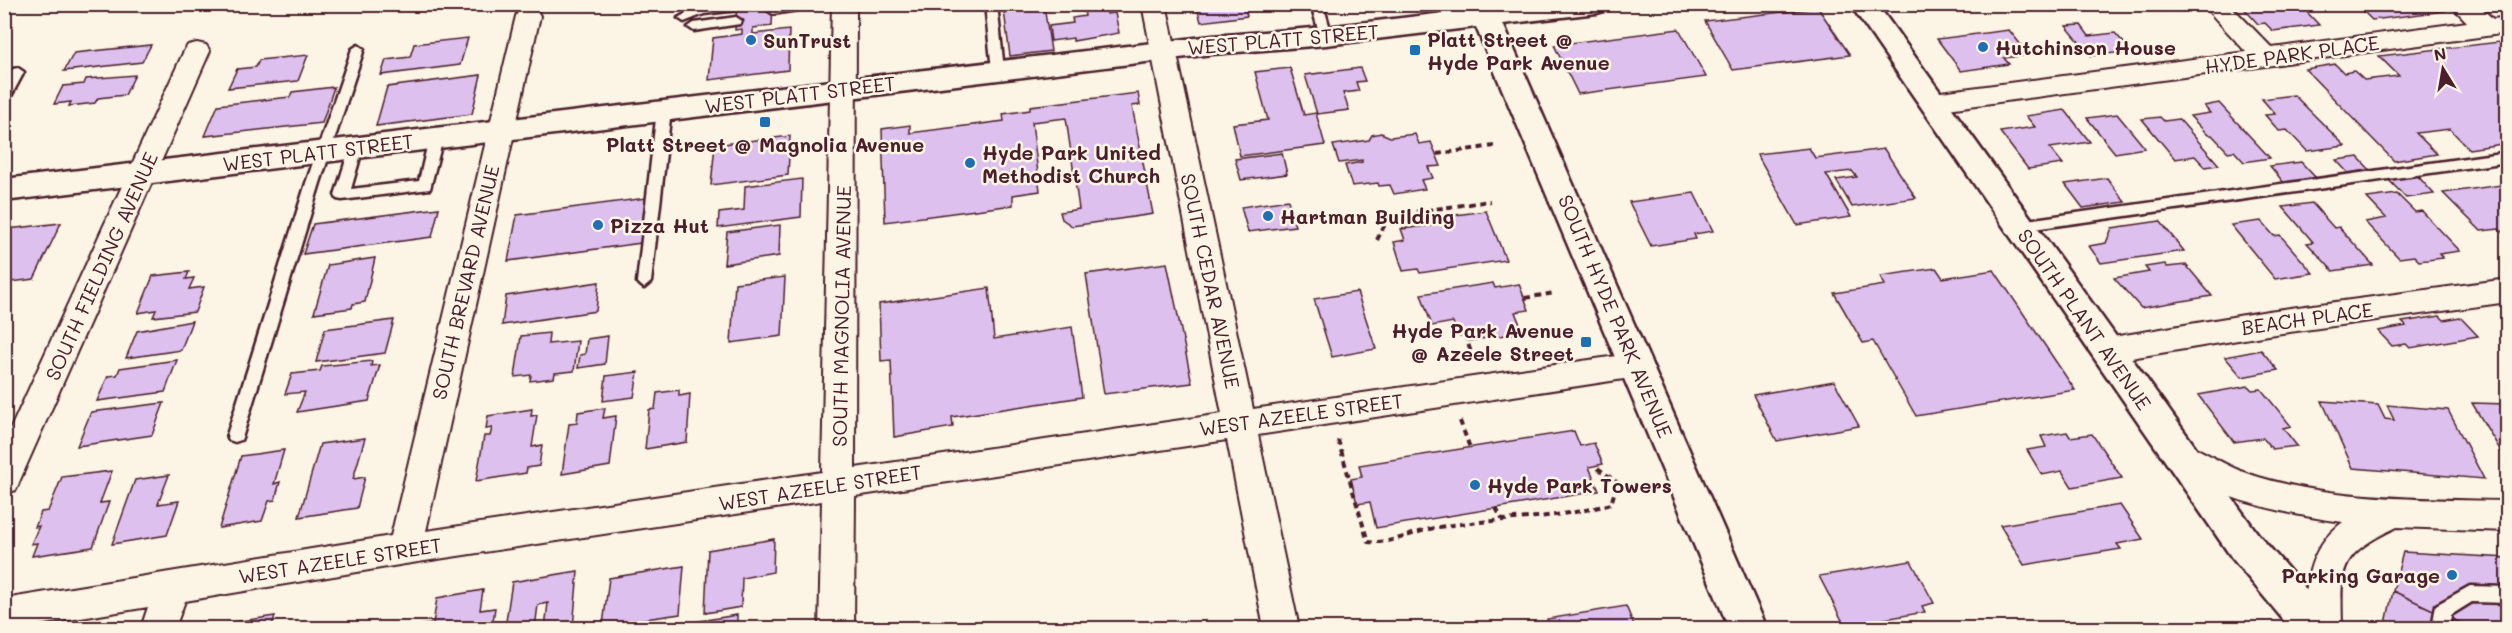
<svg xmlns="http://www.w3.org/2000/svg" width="2512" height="633" font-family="Mali,sans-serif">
  <rect width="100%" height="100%" fill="#fcf5e5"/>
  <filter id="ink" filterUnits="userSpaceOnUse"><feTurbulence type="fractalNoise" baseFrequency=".0167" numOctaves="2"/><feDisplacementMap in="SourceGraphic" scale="12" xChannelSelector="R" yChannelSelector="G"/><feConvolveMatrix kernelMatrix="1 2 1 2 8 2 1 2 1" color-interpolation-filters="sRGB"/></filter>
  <g filter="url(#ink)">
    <!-- building -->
    <path fill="#ddc0ee" stroke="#4a1f2b" stroke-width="1.5" d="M737,4H773L772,26L753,28V34L789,30L788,70L709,80L713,38L742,34V29L735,30Z
      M1196,4H1244L1247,16L1201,22Z
      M2240,4H2289L2296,11L2305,10L2319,25L2273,31L2265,23L2258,24Z
      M2356,4H2438L2445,11L2372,20Z
      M1044,6L1051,51L1010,56L1004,11Z
      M1106,8L1107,14L1115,13L1119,33L1073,41V38L1051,41L1049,26L1073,23L1072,18L1085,16L1084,10Z
      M1818,8L1850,55L1733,70L1705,21Z
      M2081,25L2089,36L2115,33L2131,51L2091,56L2066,26Z
      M1679,29L1706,77L1578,94L1554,45Z
      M2009,30L2029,55L2004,58L2009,64L1961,71L1937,39Z
      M468,38L460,65L381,75L386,60L410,57L414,44Z
      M2508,41V143L2469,149L2450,129L2416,133L2437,154L2394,161L2305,69L2335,64L2344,73L2354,71L2364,80L2399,76L2379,56Z
      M151,45L142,62L64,71L74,53Z
      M308,55L298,81L228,88L237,69L256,67L259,60Z
      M1290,68L1304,115L1316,113L1325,145L1240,156L1233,124L1268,120L1255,72Z
      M1360,68L1365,81L1356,82L1359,91L1343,93L1349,110L1317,114L1305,75Z
      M135,75L125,95L98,98L95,103L69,106L71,102L54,104L63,86L84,84L86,79Z
      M481,75L472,114L376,126L387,87Z
      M334,87L322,123L205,136L218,105L290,97L292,92Z
      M1138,93L1140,105L1132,106L1153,214L1072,226L1062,219L1060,212L1079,209L1066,118L1032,122L1040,191L1013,195V205L885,222L882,129L910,125V133L1004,121L1003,114L1030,110V106Z
      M2294,95L2345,146L2307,151L2287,130L2279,131L2265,115L2275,114L2262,99Z
      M2219,103L2270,158L2244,162L2234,151L2228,152L2212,135H2208L2190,116L2210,113L2204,106Z
      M2065,110L2090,142L2050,148L2063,164L2028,169L2000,132L2035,127L2026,116Z
      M2117,114L2145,148L2115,153L2087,118Z
      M2160,117L2164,121L2179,119L2219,165L2205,167L2195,156L2175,159L2142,119Z
      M1381,133L1390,137L1415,134L1419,144L1431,142L1441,166L1428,167L1433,178L1421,180L1425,189L1394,194L1390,185L1379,186L1378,183L1352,186L1345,165L1362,162V160L1339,163L1333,145L1369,140L1372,135Z
      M790,136L788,175L711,185L715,145Z
      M1809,148L1815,158L1884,149L1916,198L1852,207L1836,180L1857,177L1852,171L1826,174L1851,217L1797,225L1757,154Z
      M1282,153L1287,174L1241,180L1235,159Z
      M2358,157L2371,171L2350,175L2336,160Z
      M2301,162L2316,178L2284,183L2270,166Z
      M2416,174L2434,194L2406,198L2387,178Z
      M2107,178L2125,202L2083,208L2065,184Z
      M802,179L801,217L718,228L719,213L744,210L745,186Z
      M2508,184V238L2499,229L2481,231L2443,193Z
      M1694,193L1713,231L1694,234L1696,239L1651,246L1629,202Z
      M2397,194L2415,212L2422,211L2460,251L2439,254L2443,258L2419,261L2414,256L2399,258L2365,222L2386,218L2367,198Z
      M646,198L641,243L508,261L517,215Z
      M1288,200L1295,226L1248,232L1241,207Z
      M2312,203L2334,228L2339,227L2373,265L2333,271L2307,243L2313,242L2283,207Z
      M439,208L432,237L303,254L313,224Z
      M1486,211L1506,260L1420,273L1418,269L1403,271L1394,242L1405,240L1401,229L1434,225L1432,218Z
      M2160,221L2184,251L2101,263L2089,246L2106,243L2112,228Z
      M2261,221L2274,236L2280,235L2313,273L2275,279L2231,225Z
      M61,223L34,279L4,283V234L8,229Z
      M780,225L779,256L724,264L727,232Z
      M375,258L365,302L353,304L352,308L314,313L328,265Z
      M1167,263L1192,383L1104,394L1086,274Z
      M2165,264L2167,267L2186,265L2212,296L2141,308L2114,278L2149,272L2145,267Z
      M1936,268L1943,278L1994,270L2075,390L1916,416L1873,341L1863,343L1834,293L1885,285L1880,276Z
      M189,272L186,279L194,278L189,289L204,287L195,312L153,317L156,310L138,313L153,276Z
      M785,277L782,336L731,343L735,283Z
      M599,282L596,311L502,325L506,296Z
      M1493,283L1495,288L1519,284L1529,310L1515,312L1523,332L1469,341L1467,335L1458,336L1453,322L1432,326L1421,294Z
      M989,288L994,339L1072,327L1082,397L952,417L953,427L894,437L891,360L881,361L879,304Z
      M1357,292L1376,349L1332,357L1314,299Z
      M2440,316L2444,320L2460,317L2478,336L2410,348L2406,344L2392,346L2378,331L2406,326L2402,322Z
      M394,320L385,353L316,362L325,329Z
      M192,321L181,350L126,358L137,331Z
      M549,333L548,344L578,341L574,371L555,373L554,378L530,381L531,375L515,377L521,336Z
      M608,336L605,364L578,368L580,355L585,354L587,339Z
      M2261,350L2278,370L2242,377L2225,357Z
      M177,360L165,392L97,401L108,376L117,375L120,368Z
      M372,361L371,366L380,365L369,401L297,412L305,392L285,394L292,374L320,371L322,366Z
      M638,372L634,397L603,401L606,376Z
      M1834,381L1859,426L1777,441L1753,395Z
      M2248,386L2252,390L2261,389L2291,426L2283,428L2297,446L2272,449L2263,438L2234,442L2198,395Z
      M679,390V396L690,394L687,442L645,449L649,410L655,409L657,393Z
      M2322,401L2378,405L2385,419L2394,420L2387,405L2448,410L2484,479L2353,468Z
      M164,403L152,435L77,446L91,412Z
      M2472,403L2508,404V463Z
      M605,408L603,418L616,416L610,466L562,474L569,424L577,423L578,412Z
      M532,409L531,416L537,415L532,447L542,445L539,466L527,468L526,473L476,481L484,436H490L492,428L486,429L488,416Z
      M1574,431L1580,446L1594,443L1603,464L1589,467L1599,491L1376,528L1370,502L1357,504L1351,479L1362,477L1359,465Z
      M2067,432L2070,437L2092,434L2122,478L2072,487L2062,471L2042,475L2027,450L2046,447L2041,436Z
      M365,438L353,479L365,477L357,508L299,517L320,444Z
      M284,450L274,484L280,482L275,500L269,501L262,521L219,528L241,456Z
      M112,471L100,503L109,502L93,547L32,556L37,543L31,544L39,526L35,527L41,512L48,511L62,477Z
      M169,475L158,504L179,501L167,535L112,544L135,480Z
      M2120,505L2143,539L2117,544L2121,549L2024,565L2000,525Z
      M774,539L773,572L742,578L741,607L705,613L708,550Z
      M2403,552L2508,558V628H2471L2393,591Z
      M1911,561L1934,603L1922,606L1925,612L1845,626L1819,576Z
      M684,566L680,614L603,625L609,578Z
      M578,571L573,628H545L548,603L538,605L535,628H505L512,582Z
      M483,590L480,610L495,608L492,628H401L433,624L437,598Z
      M2393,591L2471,628H2385Z
      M1626,606L1635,628H1550L1547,619Z
      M737,615V628H687L688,623Z
      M275,616L271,628H208V626Z"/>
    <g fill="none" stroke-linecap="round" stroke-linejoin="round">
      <!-- lane casing -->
      <g stroke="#4a1f2b" stroke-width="5">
        <path id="lane" d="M715,4L743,6L737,10L704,14L684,22L678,18L698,7Z
          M782,4H810V5L804,9L773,14L767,10L769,7Z
          M985,4H997L1004,70L998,74L992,70Z
          M1311,4H1323L1332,36L1330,39H1322L1320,36Z
          M736,17L742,21L740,24L694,31L688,27L694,23Z
          M358,45L364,49L320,183L243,435L241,440L235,442L229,440L227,435L306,183L352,49Z
          M18,68L24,72L9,100L4,101V84L13,69Z
          M664,105L671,110L651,282L644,288L637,282L657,110Z
          M436,133L443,138L430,189L342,200L337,199L335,195L351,144L356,142L363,147L351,189L419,181L429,138Z
          M2508,152V162L2020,231L2013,226L2020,221Z
          M2470,586L2508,587V603L2472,602L2451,615L2450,628H2432L2436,605Z"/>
      </g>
      <!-- street casing -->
      <g stroke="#4a1f2b" stroke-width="4">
        <path id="street" d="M832,4H856L855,468L1222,414L1142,4H1166L1253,409L1637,353L1648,356L1652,365L1648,374L1637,377L1258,435L1299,628H1264L1227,440L855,496L854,628H819L822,501L405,564L185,601L175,628H141L148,607L20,628H4V599L391,536L516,16L519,10L528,8L537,10L540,16L426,531L822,472Z
          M2202,4H2229L2272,48L2467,22L2450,4H2477L2493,19L2508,17V33L1933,111L1924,108L1920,102L1924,96L1933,93L2246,52Z
          M197,43L206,45L210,51L20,480L16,490L4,494V443L184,51L188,45Z
          M2508,279V302L2268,335L2107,362L2096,359L2092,350L2096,341L2107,338L2268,311Z
          M2183,443C2206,451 2226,467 2249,474C2332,501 2421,499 2508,501V531L2397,527C2337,556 2341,566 2342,628H2308C2303,587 2307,549 2343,522C2302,517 2185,495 2167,457L2172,447Z"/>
      </g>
      <!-- secondary casing -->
      <g stroke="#4a1f2b" stroke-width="5">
        <path id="secondary" d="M1467,4H1494L1495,7L1518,4H1610L1607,10L1597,13L1503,24L1767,628H1729L1476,27L1326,45L1212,54L4,201V179L1212,36L1326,27L1469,10Z
          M1850,4H1877L2258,534L2328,615L2333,628H2290L2232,558Z"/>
      </g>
      <!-- path -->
      <path stroke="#4a1f2b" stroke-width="4" stroke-dasharray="6 4.5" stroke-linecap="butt" d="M1437,154L1494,146
        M1377,240L1387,220L1415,212L1490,201
        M1525,298L1555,293
        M1465,335L1473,358
        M1460,421L1470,448
        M1338,440L1368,542C1394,544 1414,531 1439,527C1497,518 1554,520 1611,504L1614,494L1622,486L1595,466
        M1622,486L1633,484
        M1496,508L1502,519"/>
      <!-- lane -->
      <use href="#lane" fill="#fcf5e5" fill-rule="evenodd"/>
      <!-- street -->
      <use href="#street" fill="#fcf5e5" fill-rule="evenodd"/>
      <!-- secondary -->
      <use href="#secondary" fill="#fcf5e5" fill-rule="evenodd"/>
    </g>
  </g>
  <!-- markers -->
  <g fill="#1f6fb2" stroke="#fcf5e5" stroke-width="2">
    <circle cx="751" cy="40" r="6"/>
    <circle cx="1983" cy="47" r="6"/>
    <rect x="1409" y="44" width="12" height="12" rx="3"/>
    <rect x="759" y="116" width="12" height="12" rx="3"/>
    <circle cx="970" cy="163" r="6"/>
    <circle cx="1268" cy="216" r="6"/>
    <circle cx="598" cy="225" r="6"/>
    <rect x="1580" y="336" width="12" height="12" rx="3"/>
    <circle cx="1475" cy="485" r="6"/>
    <circle cx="2452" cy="575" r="6"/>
  </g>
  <g text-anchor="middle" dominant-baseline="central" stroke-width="5" stroke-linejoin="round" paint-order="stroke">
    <!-- street labels -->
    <g font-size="20" fill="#4a1f2b" stroke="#fcf5e5">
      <text transform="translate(1283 39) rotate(-5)">WEST PLATT STREET</text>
      <text transform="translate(2292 54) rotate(-8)">HYDE PARK PLACE</text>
      <text transform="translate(800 94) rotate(-7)">WEST PLATT STREET</text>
      <text transform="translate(318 152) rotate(-7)">WEST PLATT STREET</text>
      <text transform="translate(101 266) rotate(-66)">SOUTH FIELDING AVENUE</text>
      <text transform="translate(1211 281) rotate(78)">SOUTH CEDAR AVENUE</text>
      <text transform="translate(465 282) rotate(-77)">SOUTH BREVARD AVENUE</text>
      <text transform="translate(841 316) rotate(-89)">SOUTH MAGNOLIA AVENUE</text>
      <text transform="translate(1616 316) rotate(67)">SOUTH HYDE PARK AVENUE</text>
      <text transform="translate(2307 318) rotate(-8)">BEACH PLACE</text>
      <text transform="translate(2085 319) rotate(55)">SOUTH PLANT AVENUE</text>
      <text transform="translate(1301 414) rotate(-8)">WEST AZEELE STREET</text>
      <text transform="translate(820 487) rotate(-9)">WEST AZEELE STREET</text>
      <text transform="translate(340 560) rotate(-9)">WEST AZEELE STREET</text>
    </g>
    <!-- poi labels -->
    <g font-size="20" font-weight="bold" fill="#4a1f2b" stroke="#fcf5e5" text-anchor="start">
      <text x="1427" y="39">Platt Street @<tspan x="1427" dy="23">Hyde Park Avenue</tspan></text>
      <text x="763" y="40">SunTrust</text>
      <text x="1995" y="47">Hutchinson House</text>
      <text x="765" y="144" text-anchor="middle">Platt Street @ Magnolia Avenue</text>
      <text x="982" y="152">Hyde Park United<tspan x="982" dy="23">Methodist Church</tspan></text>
      <text x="1280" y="216">Hartman Building</text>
      <text x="610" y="225">Pizza Hut</text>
      <text x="1574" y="330" text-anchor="end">Hyde Park Avenue<tspan x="1574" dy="23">@ Azeele Street</tspan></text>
      <text x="1487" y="485">Hyde Park Towers</text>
      <text x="2440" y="575" text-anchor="end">Parking Garage</text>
    </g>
  </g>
  <!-- margin -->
  <rect width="2512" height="633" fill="none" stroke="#fcf5e5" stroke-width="24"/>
  <rect x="12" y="12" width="2488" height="609" fill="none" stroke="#4a1f2b" stroke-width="2" filter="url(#ink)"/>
  <!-- north arrow -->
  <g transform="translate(2443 69) rotate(349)" stroke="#fcf5e5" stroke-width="4.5" paint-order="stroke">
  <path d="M0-4.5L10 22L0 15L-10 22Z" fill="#4a1f2b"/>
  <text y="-9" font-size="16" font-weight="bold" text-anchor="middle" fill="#4a1f2b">N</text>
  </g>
</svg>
